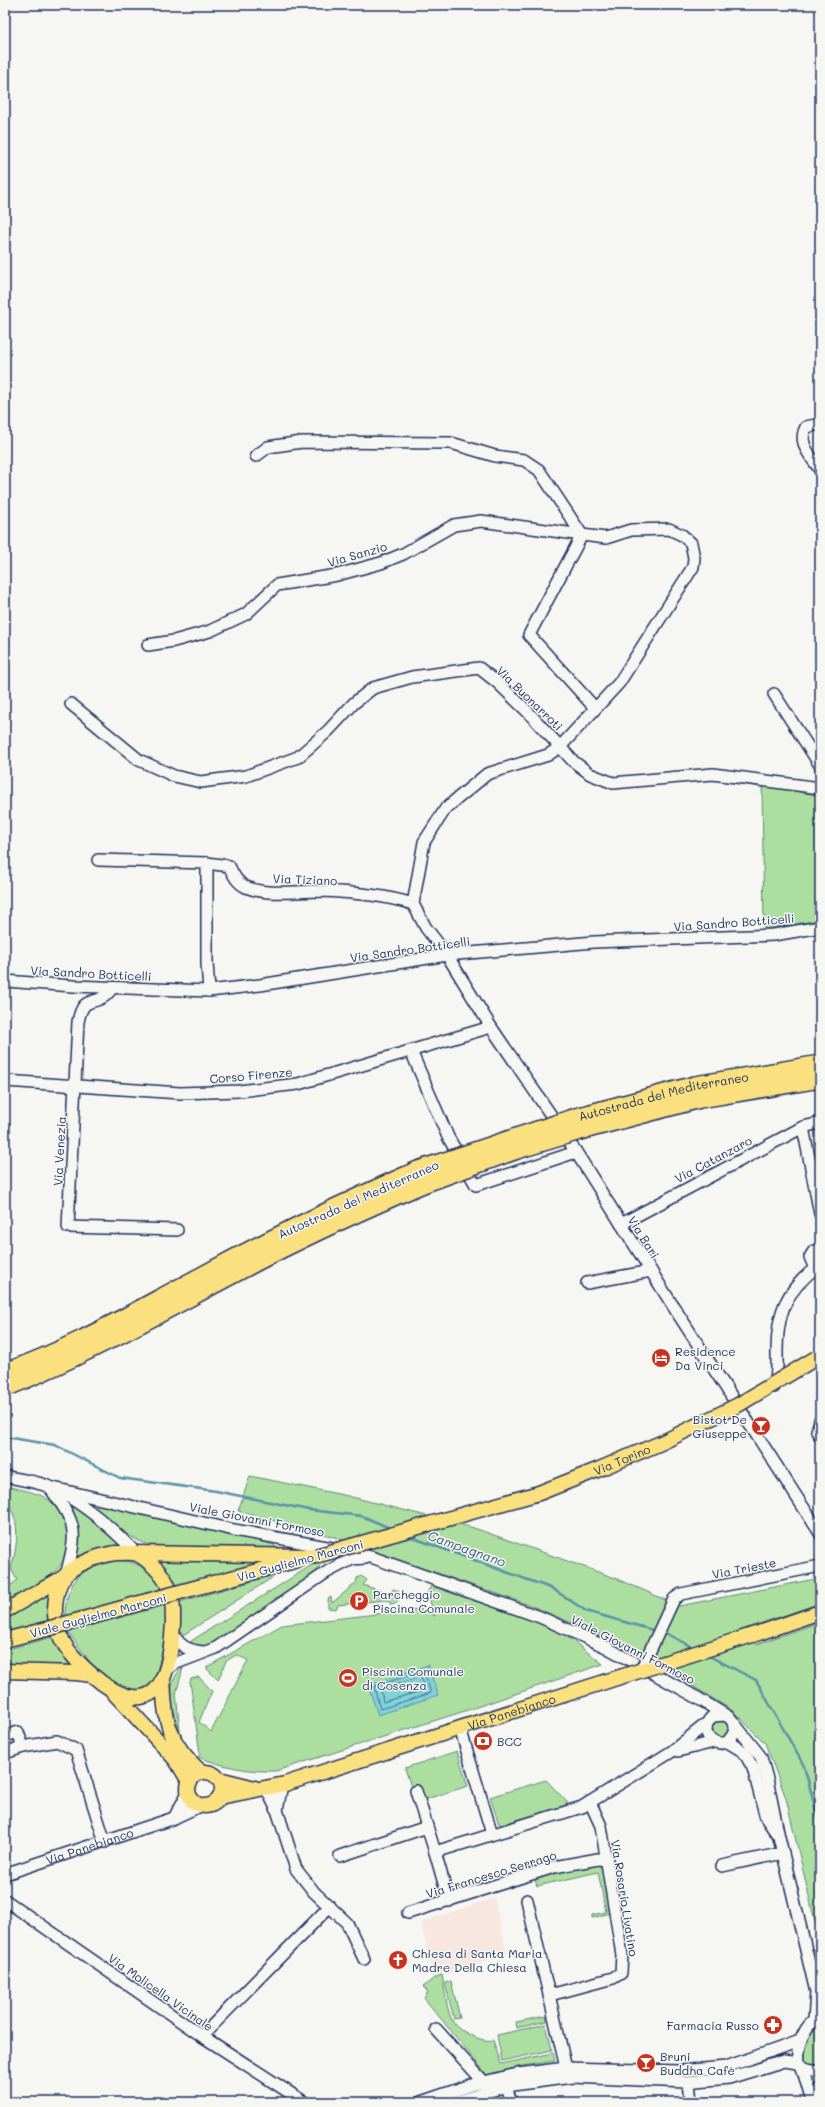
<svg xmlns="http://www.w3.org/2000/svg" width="825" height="2107" font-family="Mali,sans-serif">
  <rect width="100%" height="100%" fill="#f6f6f2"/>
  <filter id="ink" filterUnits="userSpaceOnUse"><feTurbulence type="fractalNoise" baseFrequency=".025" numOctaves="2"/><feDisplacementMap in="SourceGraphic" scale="8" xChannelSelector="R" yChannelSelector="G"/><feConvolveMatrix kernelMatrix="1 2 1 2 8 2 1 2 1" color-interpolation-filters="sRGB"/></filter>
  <g filter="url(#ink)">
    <!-- built -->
    <path fill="#f8e6e0" d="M494,1898L507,1954L434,1978L421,1922Z"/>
    <!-- green -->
    <path fill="#abde9f" stroke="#63867e" d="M762,784L820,796V920L764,929Z
      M250,1476L348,1496L474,1528L618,1579L679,1606L820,1578V1603L733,1633L757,1644L820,1622V1943L786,1798L765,1743L733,1711L631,1648L532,1606L334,1537L238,1511Z
      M5,1486C18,1489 32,1491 44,1497C66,1508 76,1541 62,1563C49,1582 24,1593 5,1604V1590L17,1580L11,1569C16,1550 20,1531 13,1513C7,1500 5,1502 5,1486Z
      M66,1502L83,1512L124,1547L74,1562C81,1542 80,1519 66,1502Z
      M86,1503L107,1504L275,1545L274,1549L161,1548C130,1542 110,1522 86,1503Z
      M151,1557L275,1559L174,1586Z
      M115,1560C138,1560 152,1572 163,1590L65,1618C65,1583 81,1566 115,1560Z
      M321,1563L316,1574L221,1639L204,1646L193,1645L191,1641L312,1565Z
      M278,1574L183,1635L179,1628L180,1602Z
      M361,1576L367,1580L363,1585L390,1594L393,1589L399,1591L397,1596L400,1597C398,1602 395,1604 390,1604V1601L385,1600L338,1605L336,1609L328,1608V1599L331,1597L332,1603L356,1583L357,1578Z
      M55,1586L52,1622L5,1635V1616Z
      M431,1586L545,1625L565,1635L603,1664L468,1710L276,1771C248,1772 225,1767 198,1757L200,1754L190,1681L191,1679L199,1677L212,1691L199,1722L211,1732L248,1660L236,1655L226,1661L218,1680L207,1669V1667L282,1625L420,1609L435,1616L427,1593Z
      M170,1604V1614L159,1678L145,1690L130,1691L110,1682L90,1662L68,1632Z
      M56,1636L77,1665L5,1666V1650Z
      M183,1668L176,1694L180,1731C174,1713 163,1682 183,1668Z
      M712 1729a8 8 0 1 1 16 0a8 8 0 1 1-16 0Z
      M457,1751L468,1786L423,1800L419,1785L411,1787L405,1768Z
      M546,1780L567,1802V1807L504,1825L499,1824L490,1797Z
      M587,1865H598L605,1868L611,1913L592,1918V1915L606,1912L598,1872L537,1886L535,1879L575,1866Z
      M442,1975C445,1989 446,2006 451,2018C456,2030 481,2043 493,2040L501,2064L553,2053L555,2061L522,2066L487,2075L424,1998L428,1992L423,1987L434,1978Z
      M451,1981L460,2018L454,2019L445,1983Z
      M546,2016L547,2021L517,2028L516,2022Z
      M820,2019V2068L803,2065L802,2042Z
      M546,2024L552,2050L502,2061L497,2035Z"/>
    <!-- water -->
    <path fill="#81d2d9" stroke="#5891a8" d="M428,1665L438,1695L378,1715L368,1685Z"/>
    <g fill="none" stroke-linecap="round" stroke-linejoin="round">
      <!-- shore -->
      <path stroke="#44708f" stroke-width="1" d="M424,1671L431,1693L380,1709L374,1687Z
        M421,1677L425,1690L383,1702L381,1690Z"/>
      <!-- stream -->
      <path stroke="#5891a8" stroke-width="2.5" d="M5,1437L55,1445L120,1478L216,1491L309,1510L362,1516L392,1529
        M408,1536L553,1589L586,1611L656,1631
        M663,1632L694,1648
        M707,1655L756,1680L804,1766L820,1825"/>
      <!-- minor casing -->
      <g stroke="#1b2f5e" stroke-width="14">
        <g id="minor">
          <path d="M820,424L806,427C797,443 811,456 820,470"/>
          <path d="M256,456L268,447L302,442L451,443L495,456L524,460L539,470L582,535L606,538L631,530L669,529L682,535L691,543L694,558L693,567L619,683L560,747L548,755L487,774L446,808L424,842L413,904L426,928L447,955L491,1027L576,1152L673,1306L820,1533"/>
          <path d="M148,645L174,641L210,631L246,614L277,585L337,575L381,563L403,554L454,525L481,521L582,535L529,635L595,708"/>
          <path d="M774,694L820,765"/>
          <path d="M71,704L139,760L174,776L201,782L246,776L298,757L328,731L354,703L373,688L412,677L479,668L498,683L528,712L573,761L590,774L613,783L713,774L820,788"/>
          <path d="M98,860L207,863V963L209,991"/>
          <path d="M207,863L229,866C233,874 237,883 246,887C267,896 296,891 319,891C350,892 384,895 413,904"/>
          <path d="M5,981L73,986L209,991L260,985L447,955L594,942L774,935L820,927"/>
          <path d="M112,988C96,1011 84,990 78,1022L68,1227L177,1230"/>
          <path d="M411,1051L448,1137L476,1185L576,1152"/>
          <path d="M5,1081L180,1093L239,1091L298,1084L491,1027"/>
          <path d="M803,1127L820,1214"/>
          <path d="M621,1224L803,1127L820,1123"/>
          <path d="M820,1250L814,1251L810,1257L813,1264L820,1266"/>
          <path d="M587,1283L651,1271"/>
          <path d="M774,1387C778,1375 777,1365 777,1353C777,1313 785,1291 818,1266"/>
          <path d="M820,1420L817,1431L820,1436"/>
          <path d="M5,1476C19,1480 37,1481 50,1487C81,1501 113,1529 136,1553"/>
          <path d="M49,1487L234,1530L349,1551L374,1558L540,1617L606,1647L696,1697L730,1718L761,1757L767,1779L779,1837L816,1992L814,2020"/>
          <path d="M52,1491C78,1525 77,1534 66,1575"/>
          <path d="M674,1599L681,1594L820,1566"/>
          <path d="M172,1633C181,1647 187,1650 203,1652"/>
          <path d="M166,1670L174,1664L216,1648L327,1572L352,1559L366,1558"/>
          <path d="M726,1715L713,1716C698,1728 710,1748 728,1742L735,1731L733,1722"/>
          <path d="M460,1728L492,1834"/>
          <path d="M5,1736L18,1732L23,1747"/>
          <path d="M728,1742L744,1752L753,1768L766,1818L777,1834"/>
          <path d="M678,1751L714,1742"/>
          <path d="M5,1753L23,1747L57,1741L76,1750L105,1842"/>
          <path d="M266,1788L277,1810L296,1869L314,1892L347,1923L364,1959"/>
          <path d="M416,1791L435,1852L582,1807L671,1752L706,1724"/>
          <path d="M277,1810L282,1785"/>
          <path d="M174,1818L189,1791"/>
          <path d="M435,1852L449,1901"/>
          <path d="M340,1856L427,1827"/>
          <path d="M722,1866L783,1853"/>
          <path id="s1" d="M5,1874L174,1818L202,1805"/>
          <path d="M5,1900L202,2036L304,2102"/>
          <path d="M527,1900L566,2068"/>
          <path d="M408,1913L554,1867L598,1859L607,1860"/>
          <path d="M550,1995L613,1978L621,1973L622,1955L601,1826L590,1802"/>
          <path d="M820,2017C804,2024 796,2047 798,2063C804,2069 811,2071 820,2070"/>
          <path d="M436,2029L484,2082"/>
          <path d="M202,2036L330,1906"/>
          <path d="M802,2067L812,2102"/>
          <path d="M689,2082L691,2102"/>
          <path d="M506,2086L511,2102"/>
          <path d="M421,2102L471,2085L518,2074L566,2068L679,2071L726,2067L800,2041"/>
          <path d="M455,2102L506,2086L572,2077L686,2082L729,2078L784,2061L798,2063"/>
          <path d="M816,2102L820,2088"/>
        </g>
      </g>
      <!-- major casing -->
      <g stroke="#1b2f5e" stroke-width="17">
        <g id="major">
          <path d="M116,1553C122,1553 132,1552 137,1554C149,1560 163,1574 168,1586C178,1607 172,1668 158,1687C154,1692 148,1696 141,1697C127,1699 112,1690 102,1683C84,1669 62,1649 57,1627C53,1612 55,1589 64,1577C73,1564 101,1555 116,1553Z"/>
          <path d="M136,1553L316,1556"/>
          <path d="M191,1589L298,1560"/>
          <path d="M5,1611L64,1577"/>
          <path d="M83,1619L147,1601"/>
          <path d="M762,1632L820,1612"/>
          <path d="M5,1640L32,1633"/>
          <path d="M5,1671L76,1673L92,1675"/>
          <path d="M163,1677C165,1721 167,1742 201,1772"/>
          <path d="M113,1692L176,1760L190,1783"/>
          <circle cx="205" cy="1789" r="17"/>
          <path d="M219,1779L255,1788"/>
          <path id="s2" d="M220,1797L285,1784L620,1677"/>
        </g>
      </g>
      <!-- highway casing -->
      <g stroke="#1b2f5e" stroke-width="20">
        <g id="highway">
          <path id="s3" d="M576,1117L695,1085L820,1064"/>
          <path d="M580,1131L700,1099L820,1079"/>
          <path d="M5,1372C74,1348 138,1309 203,1275C273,1237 344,1202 418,1170"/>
          <path d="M5,1388C95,1352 179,1302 266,1257C317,1231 370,1207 423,1184"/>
        </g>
      </g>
      <!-- minor -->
      <use href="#minor" stroke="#f6f6f2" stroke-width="11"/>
      <!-- major -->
      <use href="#major" stroke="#fbe080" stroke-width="14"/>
      <!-- highway -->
      <use href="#highway" stroke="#fbe080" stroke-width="17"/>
      <!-- minor-bridge casing -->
      <g stroke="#1b2f5e" stroke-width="14" stroke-linecap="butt">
        <path id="minor-bridge" d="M641,1670L674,1599"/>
      </g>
      <!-- major-bridge casing -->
      <g stroke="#1b2f5e" stroke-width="17" stroke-linecap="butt">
        <g id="major-bridge">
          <path id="s4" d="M316,1556L539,1493L597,1470L663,1442L738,1405L816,1358"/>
          <path d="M147,1601L191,1589"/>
          <path d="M32,1633L83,1619"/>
          <path d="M620,1677L762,1632"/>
        </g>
      </g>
      <!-- highway-bridge casing -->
      <g stroke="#1b2f5e" stroke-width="20" stroke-linecap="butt">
        <path id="highway-bridge" d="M418,1170L576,1117
          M423,1184L517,1150L580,1131"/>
      </g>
      <!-- minor-bridge -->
      <use href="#minor-bridge" stroke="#f6f6f2" stroke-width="11"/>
      <!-- major-bridge -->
      <use href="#major-bridge" stroke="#fbe080" stroke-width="14"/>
      <!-- highway-bridge -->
      <use href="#highway-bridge" stroke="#fbe080" stroke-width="17"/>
    </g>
  </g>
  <!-- icons -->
  <defs>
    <g id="hotel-disc" transform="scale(1)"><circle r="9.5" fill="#c8321e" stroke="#f6f6f2"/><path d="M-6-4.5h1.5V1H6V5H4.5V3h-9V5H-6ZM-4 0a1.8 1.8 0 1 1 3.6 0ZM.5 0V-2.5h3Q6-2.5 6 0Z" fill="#fff"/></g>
    <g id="bar-disc" transform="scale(1)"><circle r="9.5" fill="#c8321e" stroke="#f6f6f2"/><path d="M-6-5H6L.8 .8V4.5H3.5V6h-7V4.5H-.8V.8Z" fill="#fff"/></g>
    <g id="parking-disc" transform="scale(1)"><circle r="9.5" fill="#c8321e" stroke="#f6f6f2"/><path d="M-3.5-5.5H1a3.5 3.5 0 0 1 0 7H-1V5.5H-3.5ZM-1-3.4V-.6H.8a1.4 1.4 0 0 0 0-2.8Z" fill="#fff"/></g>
    <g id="stadium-disc" transform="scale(1)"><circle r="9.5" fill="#c8321e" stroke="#f6f6f2"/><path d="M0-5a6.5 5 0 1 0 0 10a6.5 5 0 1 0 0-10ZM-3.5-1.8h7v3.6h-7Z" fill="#fff"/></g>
    <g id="bank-disc" transform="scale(1)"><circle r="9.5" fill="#c8321e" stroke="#f6f6f2"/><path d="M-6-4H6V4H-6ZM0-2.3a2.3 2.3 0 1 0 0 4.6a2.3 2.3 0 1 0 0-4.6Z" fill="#fff"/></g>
    <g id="church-disc" transform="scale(1)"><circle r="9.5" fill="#c8321e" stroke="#f6f6f2"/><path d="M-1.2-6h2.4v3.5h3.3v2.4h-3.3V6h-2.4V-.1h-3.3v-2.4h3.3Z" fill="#fff"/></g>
    <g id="pharmacy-disc" transform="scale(1)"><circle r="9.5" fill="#c8321e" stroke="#f6f6f2"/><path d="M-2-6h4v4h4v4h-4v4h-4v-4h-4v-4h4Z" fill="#fff"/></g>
  </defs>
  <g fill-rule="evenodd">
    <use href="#hotel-disc" x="661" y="1358"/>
    <use href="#bar-disc" x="761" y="1426"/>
    <use href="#parking-disc" x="359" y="1601"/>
    <use href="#stadium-disc" x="348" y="1678"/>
    <use href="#bank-disc" x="483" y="1741"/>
    <use href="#church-disc" x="398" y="1960"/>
    <use href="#pharmacy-disc" x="773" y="2025"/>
    <use href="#bar-disc" x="646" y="2063"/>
  </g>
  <g text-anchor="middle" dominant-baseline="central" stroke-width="3" stroke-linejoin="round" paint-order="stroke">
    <!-- street labels -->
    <g font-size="12" fill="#1b2f5e" stroke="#f6f6f2">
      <text transform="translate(357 554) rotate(-16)">Via Sanzio</text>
      <text transform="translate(530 698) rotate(44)">Via Buonarroti</text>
      <text transform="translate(305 879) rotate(2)">Via Tiziano</text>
      <text transform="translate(734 922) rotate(-4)">Via Sandro Botticelli</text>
      <text transform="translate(410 949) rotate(-8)">Via Sandro Botticelli</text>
      <text transform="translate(91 973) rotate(3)">Via Sandro Botticelli</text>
      <text transform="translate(251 1075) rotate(-5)">Corso Firenze</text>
      <text stroke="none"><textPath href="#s3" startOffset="90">Autostrada del Mediterraneo</textPath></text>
      <text transform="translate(59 1151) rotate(-87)">Via Venezia</text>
      <text transform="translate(713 1159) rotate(-28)">Via Catanzaro</text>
      <text transform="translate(358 1199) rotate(-24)">Autostrada del Mediterraneo</text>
      <text transform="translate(644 1237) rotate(58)">Via Bari</text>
      <text stroke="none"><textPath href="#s4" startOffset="321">Via Torino</textPath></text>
      <text transform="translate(257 1519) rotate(11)">Viale Giovanni Formoso</text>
      <text transform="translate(300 1560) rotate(-15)">Via Guglielmo Marconi</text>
      <text transform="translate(744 1568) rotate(-11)">Via Trieste</text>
      <text transform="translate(98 1615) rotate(-15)">Viale Guglielmo Marconi</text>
      <text transform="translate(633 1649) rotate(27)">Viale Giovanni Formoso</text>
      <text stroke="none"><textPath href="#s2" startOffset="304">Via Panebianco</textPath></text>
      <text stroke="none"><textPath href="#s1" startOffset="89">Via Panebianco</textPath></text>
      <text transform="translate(491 1874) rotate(-17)">Via Francesco Serrago</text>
      <text transform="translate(625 1898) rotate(81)">Via Rosario Livatino</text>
      <text transform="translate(161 1992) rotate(35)">Via Molicella Vicinale</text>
    </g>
    <!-- poi labels -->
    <g font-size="12" fill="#1b2f5e" stroke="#f6f6f2" text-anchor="start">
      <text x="675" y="1351">Residence<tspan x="675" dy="14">Da Vinci</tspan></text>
      <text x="747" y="1419" text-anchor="end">Bistot De<tspan x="747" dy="14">Giuseppe</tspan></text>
      <text x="373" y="1594">Parcheggio<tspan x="373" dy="14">Piscina Comunale</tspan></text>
      <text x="362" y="1671">Piscina Comunale<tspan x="362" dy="14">di Cosenza</tspan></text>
      <text x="497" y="1741">BCC</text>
      <text x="412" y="1953">Chiesa di Santa Maria<tspan x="412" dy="14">Madre Della Chiesa</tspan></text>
      <text x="759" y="2025" text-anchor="end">Farmacia Russo</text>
      <text x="660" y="2056">Bruni<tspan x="660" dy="14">Buddha Cafè</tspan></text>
    </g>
    <!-- water labels -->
    <g font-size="13" font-style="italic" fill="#34587d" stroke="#f6f6f2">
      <text transform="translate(467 1548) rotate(20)">Campagnano</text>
    </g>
  </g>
  <!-- margin -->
  <rect width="825" height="2107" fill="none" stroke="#f6f6f2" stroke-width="20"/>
  <rect x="10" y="10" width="805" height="2087" fill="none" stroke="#1b2f5e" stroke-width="1.5" filter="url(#ink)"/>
</svg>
